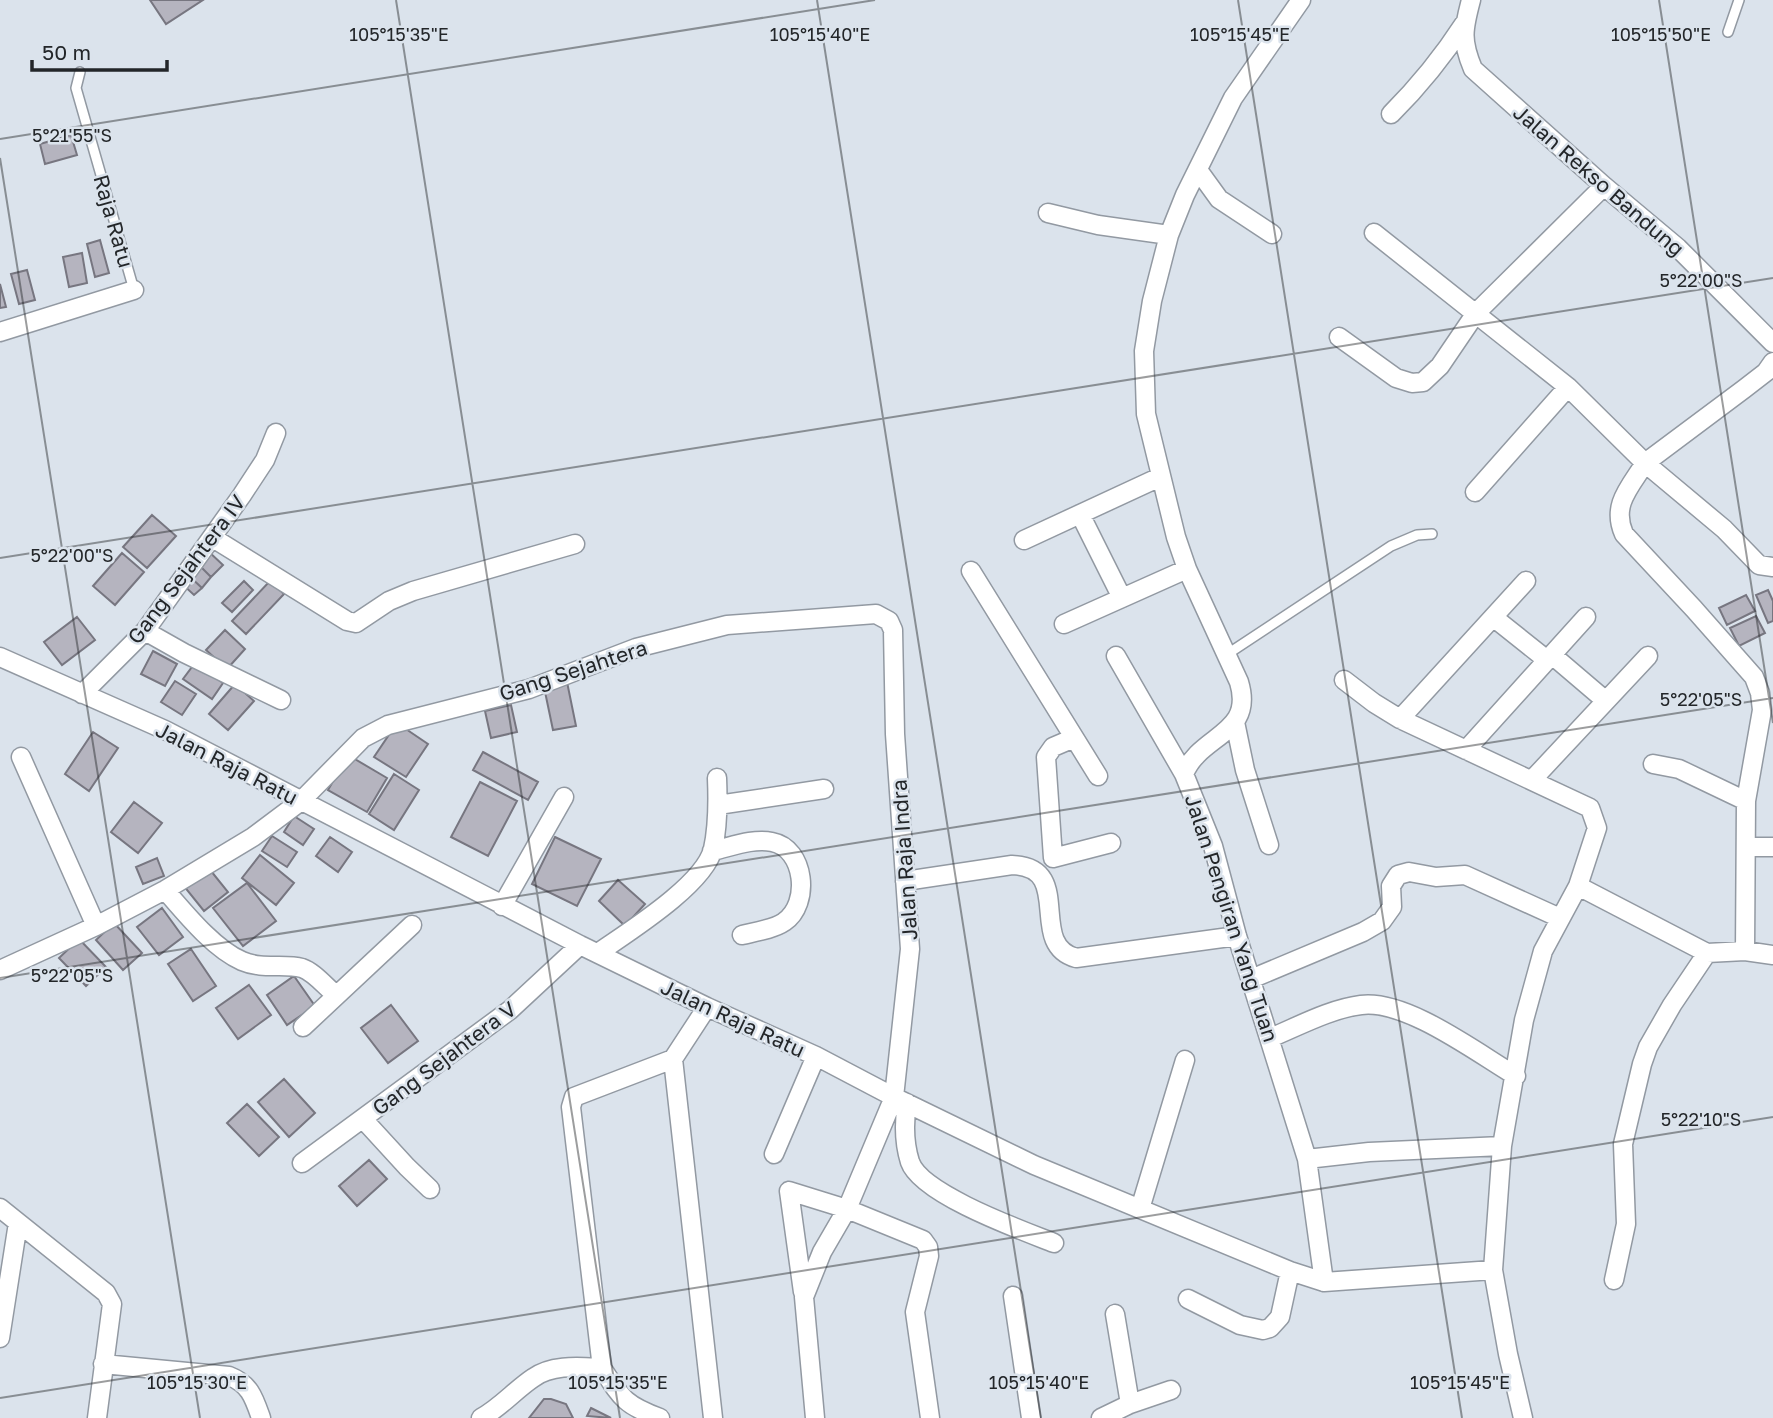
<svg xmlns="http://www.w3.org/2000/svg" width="1773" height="1418" font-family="'Golos Text',sans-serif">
  <rect width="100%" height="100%" fill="#dbe3ec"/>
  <!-- building -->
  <path fill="#b5b4bf" stroke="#777680" stroke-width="2" d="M150,0H203L166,24Z
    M71,135L77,155L45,164L40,144Z
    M100,240L109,273L95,277L87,244Z
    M82,253L87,283L69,287L63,257Z
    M27,270L35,300L19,304L11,274Z
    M0,284L6,307L0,308Z
    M152,515L176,536L147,568L123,547Z
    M208,551L223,565L211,577L197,563Z
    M122,553L144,572L115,605L93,586Z
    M197,563L211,577L202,588L187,574Z
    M187,574L202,588L194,595L180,582Z
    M244,581L253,590L232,612L222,603Z
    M270,581L284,594L246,634L232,621Z
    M1768,590L1773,601V621L1768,623L1756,595Z
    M1746,595L1755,611L1727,625L1719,608Z
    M1756,616L1765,633L1739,646L1730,628Z
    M77,617L95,640L62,665L44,642Z
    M225,630L245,649L227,669L206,650Z
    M153,651L177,664L165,686L141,674Z
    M195,663L223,683L212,699L183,679Z
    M175,681L196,694L182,715L161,702Z
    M567,682L576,726L553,730L544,687Z
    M235,684L254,701L228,730L209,714Z
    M511,705L517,732L491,738L485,711Z
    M397,723L428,744L406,777L374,757Z
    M93,732L118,748L89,791L65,774Z
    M483,752L538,782L528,800L473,770Z
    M348,755L387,778L367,812L328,790Z
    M394,774L419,790L394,830L369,814Z
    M480,782L517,801L488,856L451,837Z
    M134,802L162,823L138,853L111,832Z
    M294,816L314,829L303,845L284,832Z
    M272,836L297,852L287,867L262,851Z
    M330,837L352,852L338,872L316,856Z
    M555,837L601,859L577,906L532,884Z
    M260,855L294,883L276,905L242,878Z
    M157,858L164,876L143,884L136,867Z
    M207,866L228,892L204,911L183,885Z
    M618,880L645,904L625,926L599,901Z
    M247,883L276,921L243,946L213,908Z
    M162,908L183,937L159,955L137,927Z
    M114,923L142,953L123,970L96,940Z
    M79,939L106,967L86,986L59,958Z
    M191,949L216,986L193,1001L168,964Z
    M294,976L315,1006L287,1025L267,995Z
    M249,985L271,1015L238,1039L216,1008Z
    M391,1005L418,1041L388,1063L361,1028Z
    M284,1079L315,1113L289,1137L258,1102Z
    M247,1104L279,1137L259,1156L227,1123Z
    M369,1160L387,1179L357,1206L339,1186Z
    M544,1399H551L566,1404L573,1418H529Z
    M591,1408L611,1418L587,1416Z"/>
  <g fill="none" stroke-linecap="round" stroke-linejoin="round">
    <!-- service casing -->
    <g stroke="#9299a2" stroke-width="12">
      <path id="service" d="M1728,32L1739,0
        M80,72L76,88L134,290
        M1226,655L1391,546L1417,535L1432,534"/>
    </g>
    <!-- minor casing -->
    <g stroke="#9299a2" stroke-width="21">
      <path id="minor" d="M1301,0L1233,98L1185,195L1169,235L1152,301L1144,351L1146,414L1176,537L1187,569L1239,682C1255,735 1200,734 1184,774L1213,846L1237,936L1307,1159L1324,1282
        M1471,0C1463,30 1461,40 1473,69L1604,186L1678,248L1773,343
        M1391,114C1419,86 1442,58 1464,24
        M1198,170L1219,199L1272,234
        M1048,213L1098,225L1169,235
        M1374,233L1568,387L1645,463C1630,487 1611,505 1624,534L1694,609L1754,677L1760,693L1762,710L1746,801L1745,951
        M0,332L134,290
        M1339,337L1396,378L1412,383L1423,382L1440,366L1476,313L1604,186
        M1773,362L1766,372L1744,389L1645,463L1724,529L1759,565L1773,567
        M1475,492L1568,387
        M1080,514L1122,598
        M213,538L347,621L356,623L389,601L413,591L575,544
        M1024,540L1160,477
        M971,571L1098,776
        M1493,617L1547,660
        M1064,624L1187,569
        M145,631L184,653L281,700
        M1552,655L1606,701
        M1116,656L1184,774
        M0,657L165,730L580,945L707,1007L816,1056L894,1097L1034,1165L1290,1271L1324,1282L1493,1270
        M1344,680L1374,703L1400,719L1590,808L1597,828L1578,886L1543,951L1524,1020L1502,1146L1493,1270L1508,1354L1523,1418
        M82,694L145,631L242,495L265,460L276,433
        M1400,719L1526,581
        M1235,722L1245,770L1269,845
        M1074,738L1053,747L1046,757L1053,858L1111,843
        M1466,750L1586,617
        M21,757L96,926
        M1653,764L1679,769L1746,801
        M1532,780L1648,656
        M718,805L824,789
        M1747,847H1773
        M712,851C731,847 752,838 772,842C805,848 811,904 784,922C774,929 755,932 742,935
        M905,881L1012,865C1076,867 1026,944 1076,958L1237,936
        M1578,886L1707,953L1745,951L1773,955
        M165,890C185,913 214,949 242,961C263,970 284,963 302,968C314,972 326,987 336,995
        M502,906L564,797
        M598,953C628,932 704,885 713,849C718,826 718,801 717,778
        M0,970L96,926L165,890L253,837L301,801L363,738L388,725L529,689L636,648L727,625L876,614L889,621L893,630L895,734L910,949L894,1097L847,1209L822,1252L804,1297L815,1418
        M1251,979L1363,932L1382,921L1392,907L1391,886L1398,875L1409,872L1436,877L1465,875L1560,918
        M303,1027L412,925
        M1270,1038C1299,1026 1330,1009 1361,1005C1406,999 1477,1053 1516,1076
        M673,1059L713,1418
        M907,1103C904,1122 904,1143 910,1162C921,1194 1021,1230 1054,1243
        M363,1119L407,1167L430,1189
        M774,1154L816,1056
        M1307,1159L1369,1152L1502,1146
        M302,1163L510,1010L580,945
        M0,1208L106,1293L112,1304L97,1418
        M1140,1209L1185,1060
        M1614,1280L1626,1224L1623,1144L1642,1064L1648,1047L1672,1005L1707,953
        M803,1292L789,1191L847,1209L923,1240L928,1247L929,1256L915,1312L930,1418
        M1013,1296L1031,1418
        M1188,1299L1240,1325L1263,1330L1270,1328L1280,1317L1290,1271
        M1115,1314L1130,1404
        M0,1338L18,1223
        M103,1364L229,1376C250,1384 254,1398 261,1418
        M602,1368L571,1107L574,1097L673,1059L707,1007
        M481,1418C500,1408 515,1390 533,1378C552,1364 580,1367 602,1368C622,1399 625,1405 660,1418
        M1101,1418L1130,1404L1171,1390"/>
    </g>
    <!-- service -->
    <use href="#service" stroke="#fff" stroke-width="9"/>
    <!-- minor -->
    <use href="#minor" stroke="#fff" stroke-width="18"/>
  </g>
  <!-- ticks -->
  <path fill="none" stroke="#232629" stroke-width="2" stroke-opacity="0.45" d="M396,0L620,1418M817,0L1041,1418M1238,0L1462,1418M1659,0L1773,723M0,139L875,0M0,158L200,1418M0,558L1773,278M0,978L1773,698M0,1398L1773,1117"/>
  <g text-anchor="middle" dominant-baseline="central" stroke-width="5" stroke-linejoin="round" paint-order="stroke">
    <!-- street labels -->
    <g font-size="21" fill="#232629" stroke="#dbe3ec">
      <text transform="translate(1599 180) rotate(41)">Jalan Rekso Bandung</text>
      <text transform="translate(114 221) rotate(74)">Raja Ratu</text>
      <text transform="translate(186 569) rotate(-53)">Gang Sejahtera IV</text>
      <text transform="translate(573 670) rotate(-18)">Gang Sejahtera</text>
      <text transform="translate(227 763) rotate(27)">Jalan Raja Ratu</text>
      <text transform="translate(904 860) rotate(-94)">Jalan Raja Indra</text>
      <text transform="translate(1232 918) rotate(72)">Jalan Pengiran Yang Tuan</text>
      <text transform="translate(733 1018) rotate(25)">Jalan Raja Ratu</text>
      <text transform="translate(444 1058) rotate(-37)">Gang Sejahtera V</text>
    </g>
  </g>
  <g font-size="18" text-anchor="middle" fill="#232629" stroke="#dbe3ec" stroke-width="5" stroke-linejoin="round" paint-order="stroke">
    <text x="399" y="41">105°15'35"E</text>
    <text x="820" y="41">105°15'40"E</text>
    <text x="1240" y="41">105°15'45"E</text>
    <text x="1661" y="41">105°15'50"E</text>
    <text x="72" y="142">5°21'55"S</text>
    <text x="1701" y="287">5°22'00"S</text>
    <text x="72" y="562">5°22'00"S</text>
    <text x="1701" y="706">5°22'05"S</text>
    <text x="72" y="982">5°22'05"S</text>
    <text x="1701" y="1126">5°22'10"S</text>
    <text x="197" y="1389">105°15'30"E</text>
    <text x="618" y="1389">105°15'35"E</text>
    <text x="1039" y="1389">105°15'40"E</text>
    <text x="1460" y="1389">105°15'45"E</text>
  </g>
  <!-- scale -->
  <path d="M32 60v10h135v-10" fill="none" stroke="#232629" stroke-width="3.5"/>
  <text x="42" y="60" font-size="21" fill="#232629" stroke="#dbe3ec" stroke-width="5" paint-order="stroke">50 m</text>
</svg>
